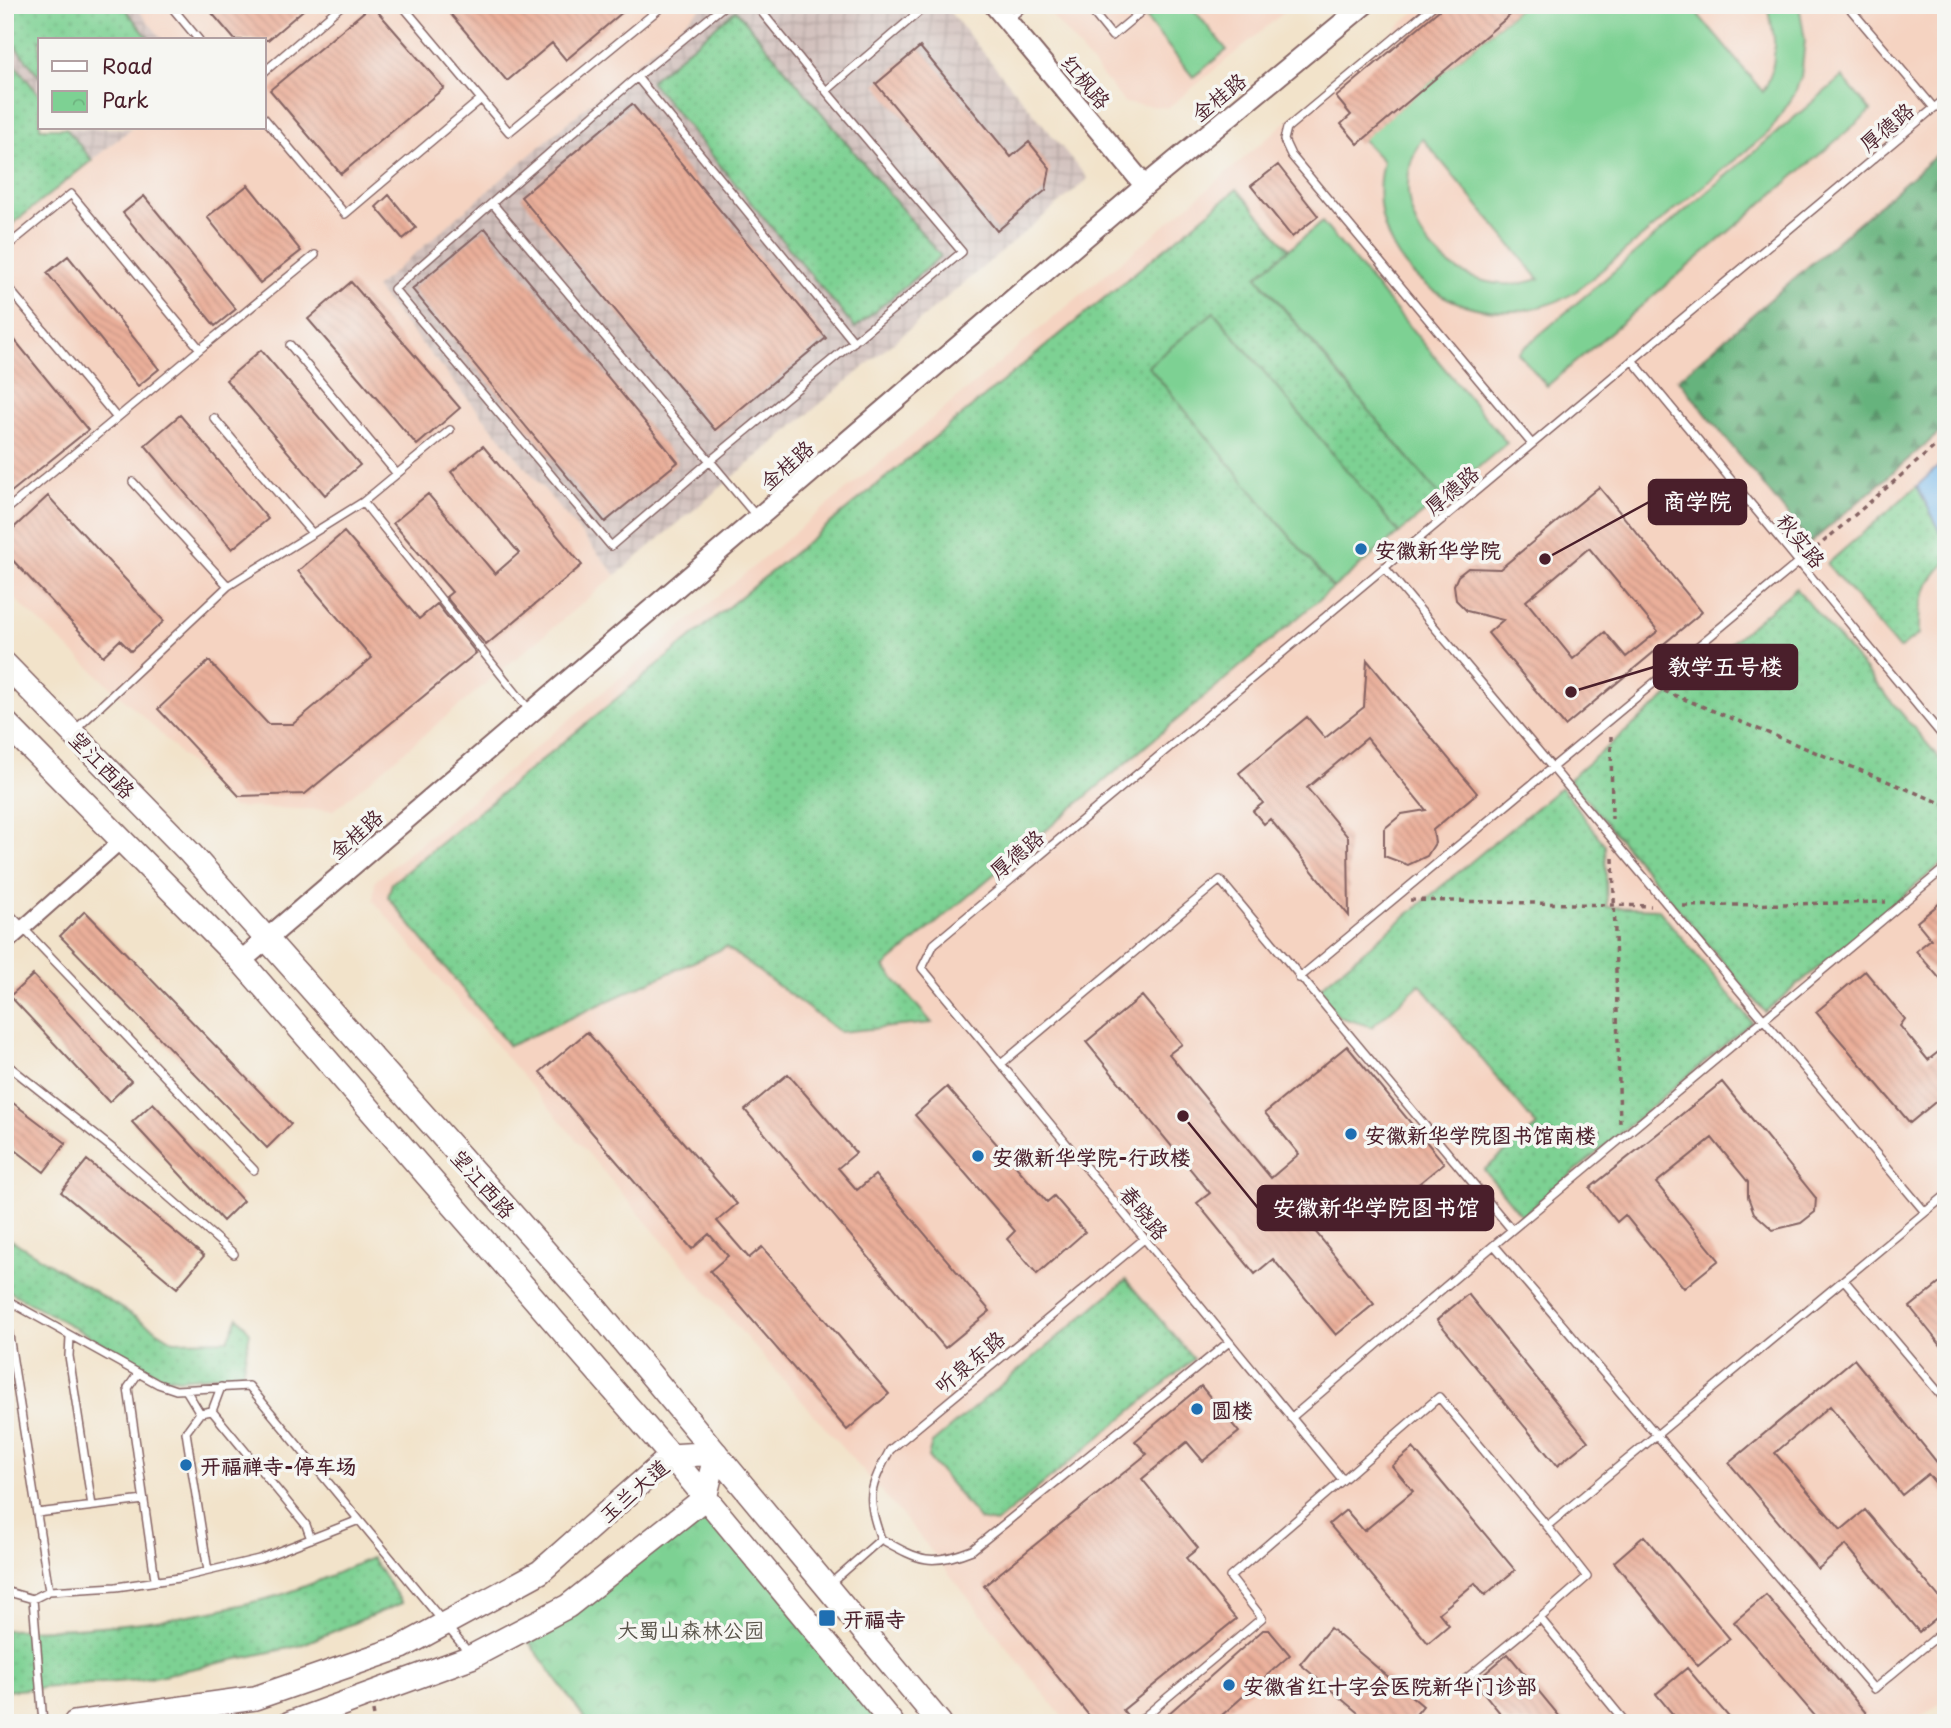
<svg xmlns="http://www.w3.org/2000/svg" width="1951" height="1728" font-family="'Playpen Sans','LXGW WenKai TC',sans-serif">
  <defs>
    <pattern id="industrial-grid" width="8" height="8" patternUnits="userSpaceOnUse" patternTransform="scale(1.75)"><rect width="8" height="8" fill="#d1c0bc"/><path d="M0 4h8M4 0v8" fill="none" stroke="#b5a5a2"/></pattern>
    <pattern id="grass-dots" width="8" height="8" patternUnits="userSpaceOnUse" patternTransform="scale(1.75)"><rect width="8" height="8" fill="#7dd193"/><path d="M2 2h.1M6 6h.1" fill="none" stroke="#6eb37f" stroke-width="1.8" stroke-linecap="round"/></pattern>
    <pattern id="forest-firs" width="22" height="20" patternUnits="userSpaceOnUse" patternTransform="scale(1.75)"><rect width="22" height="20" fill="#66b37d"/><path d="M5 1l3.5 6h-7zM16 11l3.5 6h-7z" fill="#569167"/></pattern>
    <pattern id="park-crowns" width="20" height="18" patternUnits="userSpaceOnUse" patternTransform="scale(1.75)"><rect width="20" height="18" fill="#7dd193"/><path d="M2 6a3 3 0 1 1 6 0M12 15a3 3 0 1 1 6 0" fill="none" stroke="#6eb37f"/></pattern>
    <pattern id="building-back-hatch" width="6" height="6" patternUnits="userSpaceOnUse" patternTransform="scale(1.75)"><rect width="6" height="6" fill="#eaaf9a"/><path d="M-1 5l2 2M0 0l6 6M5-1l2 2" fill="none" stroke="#ca9685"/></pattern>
  </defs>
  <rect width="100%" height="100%" fill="#f6f6f2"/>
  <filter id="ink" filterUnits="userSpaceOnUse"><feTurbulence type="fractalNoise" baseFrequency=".0143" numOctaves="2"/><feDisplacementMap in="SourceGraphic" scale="14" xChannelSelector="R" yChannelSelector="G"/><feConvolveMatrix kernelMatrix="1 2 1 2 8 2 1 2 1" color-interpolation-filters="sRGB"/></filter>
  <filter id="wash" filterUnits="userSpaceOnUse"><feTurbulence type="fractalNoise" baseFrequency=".00686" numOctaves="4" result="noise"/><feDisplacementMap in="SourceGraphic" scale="28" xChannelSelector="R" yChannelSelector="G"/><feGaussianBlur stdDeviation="1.57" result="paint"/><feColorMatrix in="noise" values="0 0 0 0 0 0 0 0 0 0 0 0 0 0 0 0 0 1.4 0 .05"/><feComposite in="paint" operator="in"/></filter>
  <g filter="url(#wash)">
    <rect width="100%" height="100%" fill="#f2e3ca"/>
    <!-- built -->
    <path fill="#f5d3c1" d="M134,5H704L375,288L616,575L334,810L232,807L145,718L5,590V230L132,128H264V40H163Z
      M1043,5H1293L1168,108L1125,103Z
      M1423,5H1946V1699L1913,1723H1067L913,1528L676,1257L373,900L375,881L1176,216Z"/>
    <!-- industrial -->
    <path fill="url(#industrial-grid)" d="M5,5H134L163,40H40V96L5,52Z
      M704,5H944L1088,179L616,575L375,288Z
      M66,128H132L92,160Z"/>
    <!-- grass -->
    <path fill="url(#grass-dots)" stroke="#64785f" stroke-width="2" d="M5,5H122L150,40H40V77L5,34Z
      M736,10L941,256L855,328L650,81Z
      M5,52L40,96V128H66L92,160L5,230Z
      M1237,189L1289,249L1257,277L1442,498L1399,533L1214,312L1149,367L1333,588L884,967L932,1023L840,1032L726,947L509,1046L388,897L392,883Z
      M1917,486L1946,542V562C1924,584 1918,603 1919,634L1899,649L1827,564Z
      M1796,588L1946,766V860L1765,1012L1569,779Z
      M1561,787L1605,845L1607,907L1658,909L1752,1022L1522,1216L1484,1170L1537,1126L1420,984L1372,1027L1339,1017L1317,990Z
      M5,1236L174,1341L228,1340L238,1317L250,1332L242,1373L179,1379L161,1376L5,1289Z
      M1126,1280L1194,1359L996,1523L980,1520L928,1457L932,1443Z
      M372,1558L402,1603L298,1646L140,1680L5,1691V1630C97,1630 188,1620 277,1596C309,1587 341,1570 372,1558Z"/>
    <!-- forest -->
    <path fill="url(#forest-firs)" stroke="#586954" stroke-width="2" d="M1946,147V427L1810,543L1678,379Z"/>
    <!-- park -->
    <path fill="url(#park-crowns)" stroke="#64785f" stroke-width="2" d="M705,1498L892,1723H588L521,1631Z"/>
    <!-- pitch -->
    <path fill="#7dd193" stroke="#64785f" stroke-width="2" fill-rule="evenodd" d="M1163,5H1190L1227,50L1193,77L1146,19Z
      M1523,5H1690L1763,92C1779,65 1776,33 1766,5H1799L1805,40L1801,77L1794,95L1770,131L1574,293C1477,347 1357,274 1383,161L1362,139ZM1422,138L1539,279C1457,307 1374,216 1422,138Z
      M1842,77L1871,111L1547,386L1518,353Z
      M1322,222L1507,443L1442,498L1257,276Z
      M1214,312L1399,533L1333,588L1148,366Z"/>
    <!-- water -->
    <path fill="#77b9ec" stroke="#606c8c" stroke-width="2" d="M1946,459V542L1917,486Z"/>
    <g id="blocks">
      <!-- building -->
      <path fill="url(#building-back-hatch)" fill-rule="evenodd" d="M205,5H309L268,40H235Z
        M372,5L444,88L341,174L270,90Z
        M443,5H631L566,60L552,43L507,81Z
        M1445,5H1522L1358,144L1341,124L1351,115L1336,97Z
        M920,47L1011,157L1029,142L1050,168L1046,190L997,231L876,84Z
        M632,104L826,338L715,430L521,197Z
        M1278,165L1318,216L1292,237L1251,186Z
        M248,185L301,251L260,283L207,217Z
        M389,195L416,228L403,239L376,207Z
        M144,196L236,309L215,326L123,213Z
        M485,228L678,462L605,522L412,289Z
        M68,256L159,369L138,386L47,273Z
        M351,282L460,408L417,445L308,319Z
        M5,328L88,430L5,497Z
        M261,350L360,465L325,495L226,380Z
        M180,415L268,519L232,549L145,445Z
        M483,446L582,565L486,645L446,597L452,592L393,523L428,494L495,574L519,553L451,472Z
        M1599,487L1702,612L1565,726L1488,633L1503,620L1467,611L1456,600L1454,585L1458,576L1468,568L1500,569ZM1589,548L1658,631L1626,657L1605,632L1573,659L1526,601Z
        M48,496L164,621L131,651L120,640L103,656L5,552V536Z
        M344,532L419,619L437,604L476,653L305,794L239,796L158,709L209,661L268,724H293L372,658L298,571Z
        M1367,660L1477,793L1433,830L1435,843L1427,856L1408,865L1384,856V829L1402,814L1426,810L1367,738L1307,788L1348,837L1349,916L1270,819L1264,824L1253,811L1263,803L1239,773L1307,717L1325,738L1364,707Z
        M1946,898V986L1916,951L1931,939L1917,922Z
        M85,911L291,1124L267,1148L60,936Z
        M1865,971L1905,1019L1900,1026L1928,1060L1946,1046V1093L1910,1123L1816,1012Z
        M33,975L131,1081L109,1102L10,996Z
        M1142,996L1182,1044L1169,1054L1271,1178L1299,1154L1265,1113L1347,1046L1444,1163L1364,1229L1331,1189L1301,1214L1374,1304L1336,1335L1273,1259L1255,1274L1197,1203L1210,1193L1086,1042Z
        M587,1032L737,1204L717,1221L749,1258L762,1247L889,1394L847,1430L710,1271L728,1256L709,1234L692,1249L540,1072Z
        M788,1074L856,1153L838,1168L857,1190L875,1175L990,1311L945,1348L745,1110Z
        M1722,1082L1816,1198L1815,1212L1801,1223L1773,1230L1754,1213L1748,1197V1182L1712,1138L1656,1183L1719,1260L1684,1288L1625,1215L1617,1222L1590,1188Z
        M947,1087L1047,1202L1054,1196L1085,1232L1037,1274L1007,1239L1015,1231L915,1115Z
        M5,1097L66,1143L44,1172L5,1142Z
        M153,1103L243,1201L223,1221L132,1122Z
        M87,1160L204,1256L177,1288L61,1192Z
        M1946,1278V1352L1910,1307Z
        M1468,1294L1588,1441L1557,1466L1437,1320Z
        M1854,1359L1939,1465L1946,1459V1496L1928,1474L1902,1495L1830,1406L1775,1453L1841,1530L1865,1510L1946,1605V1610L1919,1632L1846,1545L1818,1569L1729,1463Z
        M1201,1386L1239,1432L1203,1461L1187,1442L1142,1479L1198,1548L1186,1558L1236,1619L1123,1710L1133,1723H1095L984,1586L1147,1454L1135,1441Z
        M1413,1448L1515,1570L1485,1595L1475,1583L1439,1613L1449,1625L1428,1643L1329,1524L1346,1510L1364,1531L1413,1491L1392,1466Z
        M1644,1536L1730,1639L1698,1666L1614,1562Z
        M1766,1595L1866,1713L1855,1723H1821L1734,1622Z
        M1330,1628L1423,1706L1409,1723H1370L1300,1664Z
        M1263,1630H1269L1290,1655L1213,1723H1176L1168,1714Z
        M1508,1654L1565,1723H1508L1475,1682Z
        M1687,1668L1734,1723H1680L1656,1694Z"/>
    </g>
  </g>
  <g filter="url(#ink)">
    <use href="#blocks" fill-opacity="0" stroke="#856463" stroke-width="2"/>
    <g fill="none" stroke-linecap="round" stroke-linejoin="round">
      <!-- lane casing -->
      <g stroke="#856463" stroke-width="10">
        <path id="lane" d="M170,5L199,40
          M402,5L481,99
          M756,5L826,91
          M1087,5L1112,36L1149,5
          M1434,5L1287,128L1284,140L1291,155L1532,444
          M1847,5L1934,108
          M1008,20L1025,5
          M264,72L342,5
          M637,77L725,5
          M264,118L345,214L481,99L509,132L664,5
          M492,203L394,289L611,546L710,461L492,203L637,77L854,342
          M5,248L71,194L200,349L5,511
          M5,284L117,418
          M290,345L397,474
          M200,349L315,255
          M1632,360L1946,740
          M214,418L312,533
          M133,482L228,586
          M363,502L450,430
          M757,517L710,461L962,252L826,91L927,5
          M1384,567L1925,1212
          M74,731L228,586L363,502L531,712
          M5,909L254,1170
          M1299,978L1798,563
          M5,1063L123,1157L234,1254
          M1001,1064L1220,880L1512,1230
          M1494,1245L1946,867
          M1844,1280L1946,1401
          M5,1299L158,1384L176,1390L249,1386L359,1520
          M12,1303L6,1316L49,1591
          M70,1337L69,1356L92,1506
          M137,1375L128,1388L155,1579
          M186,1390L200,1413L212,1411L306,1525L311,1539
          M212,1411L221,1387
          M200,1413L186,1432L208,1571
          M1291,1418L1494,1245L1874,1689L1946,1629
          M1342,1479L922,968L934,944L1946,98
          M37,1513L144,1500
          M1547,1526L1587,1577L1540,1618L1626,1723
          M881,1539C919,1560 930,1567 972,1550L1229,1342
          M881,1539C866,1497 869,1489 890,1450L1144,1239
          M830,1584L881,1539
          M5,1591L33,1599
          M1462,1682L1540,1618
          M43,1723L33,1599L49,1591L116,1587L179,1578L259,1559L359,1520L469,1653
          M1148,1723L1144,1717L1262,1618L1230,1577L1439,1397L1547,1526L1946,1195"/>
      </g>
      <!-- street casing -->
      <g stroke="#856463" stroke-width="18">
        <path id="street" d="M5,944L122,840"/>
      </g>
      <!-- secondary casing -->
      <g stroke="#856463" stroke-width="23">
        <path id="secondary" d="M994,5L1145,186
          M241,961L1145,186L1364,5"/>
      </g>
      <!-- primary casing -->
      <g stroke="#856463" stroke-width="26">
        <path id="primary" d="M5,664L190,853L592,1304L940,1723
          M5,722L241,961L671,1456L892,1723
          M75,1723L255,1698L402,1647L540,1572L671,1456L716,1453L705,1498L568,1606L471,1657L290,1723"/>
      </g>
      <!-- path -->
      <path stroke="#856463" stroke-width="3.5" stroke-dasharray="5 5" stroke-linecap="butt" d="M1808,555L1946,437
        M1664,691L1946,805
        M1611,736L1612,819
        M1613,858L1620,1124
        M1410,900L1651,906
        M1683,906L1886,902
        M1537,1126L1604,1136
        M373,1711L375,1723"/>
      <!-- lane -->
      <use href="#lane" stroke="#fff" stroke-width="7"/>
      <!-- street -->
      <use href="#street" stroke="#fff" stroke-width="14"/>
      <!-- secondary -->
      <use href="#secondary" stroke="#fff" stroke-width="19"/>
      <!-- primary -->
      <use href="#primary" stroke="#fff" stroke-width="23"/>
    </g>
  </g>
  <!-- markers -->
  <g fill="#1f6fb2" stroke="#f6f6f2" stroke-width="2.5">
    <circle cx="1361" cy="549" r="7"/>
    <circle cx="1351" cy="1134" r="7"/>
    <circle cx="978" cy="1156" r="7"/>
    <circle cx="1197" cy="1409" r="7"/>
    <circle cx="186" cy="1465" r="7"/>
    <rect x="818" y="1609" width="18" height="18" rx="3.5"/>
    <circle cx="1229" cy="1685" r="7"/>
  </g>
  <g text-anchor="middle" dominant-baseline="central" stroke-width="7" stroke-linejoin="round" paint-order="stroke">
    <!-- street labels -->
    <g font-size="21" fill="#4a1f2b" stroke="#f6f6f2">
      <text transform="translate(1087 81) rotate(50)">红枫路</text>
      <text transform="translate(1218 96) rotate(-39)">金桂路</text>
      <text transform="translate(1886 126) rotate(-40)">厚德路</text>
      <text transform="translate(786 464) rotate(-41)">金桂路</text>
      <text transform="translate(1451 489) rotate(-40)">厚德路</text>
      <text transform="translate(1802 540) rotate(51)">秋实路</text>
      <text transform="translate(103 764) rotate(46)">望江西路</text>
      <text transform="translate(355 833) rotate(-41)">金桂路</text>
      <text transform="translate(1016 853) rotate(-40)">厚德路</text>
      <text transform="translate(484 1183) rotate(48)">望江西路</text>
      <text transform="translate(1145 1212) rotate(51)">春晓路</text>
      <text transform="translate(969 1361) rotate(-40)">听泉东路</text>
      <text transform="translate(633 1490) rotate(-41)">玉兰大道</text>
    </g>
    <!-- poi labels -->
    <g font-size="21" font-weight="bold" fill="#4a1f2b" stroke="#f6f6f2" text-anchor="start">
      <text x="1375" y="549">安徽新华学院</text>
      <text x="1365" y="1134">安徽新华学院图书馆南楼</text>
      <text x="992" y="1156">安徽新华学院-行政楼</text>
      <text x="1211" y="1409">圆楼</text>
      <text x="200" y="1465">开福禅寺-停车场</text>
      <text x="843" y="1618">开福寺</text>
      <text x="1243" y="1685">安徽省红十字会医院新华门诊部</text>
    </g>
    <!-- park labels -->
    <g font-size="21" fill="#59544a" stroke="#f6f6f2">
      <text x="691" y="1629">大蜀山森林公园</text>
    </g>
  </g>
  <!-- callouts -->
  <path fill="none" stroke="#4a1f2b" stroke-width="2.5" d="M1545 559L1649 502M1571 692L1654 667M1183 1116L1258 1208"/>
  <g fill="#4a1f2b" stroke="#f6f6f2" stroke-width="2.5">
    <circle cx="1545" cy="559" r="7"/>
    <circle cx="1571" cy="692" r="7"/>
    <circle cx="1183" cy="1116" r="7"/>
  </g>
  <g fill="#4a1f2b" stroke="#4a1f2b" stroke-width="2.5">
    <rect x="1649" y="480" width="97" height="44" rx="7"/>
    <rect x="1654" y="645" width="143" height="44" rx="7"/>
    <rect x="1258" y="1186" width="235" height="44" rx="7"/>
  </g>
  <g font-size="23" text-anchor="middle" font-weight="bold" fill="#fff">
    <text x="1697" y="510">商学院</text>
    <text x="1725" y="675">教学五号楼</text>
    <text x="1376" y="1216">安徽新华学院图书馆</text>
  </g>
  <!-- margin -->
  <rect width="1951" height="1728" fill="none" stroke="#f6f6f2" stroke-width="28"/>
  <!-- legend -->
  <rect x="38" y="38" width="228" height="91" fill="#f6f6f2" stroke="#b1a0a2" stroke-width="2"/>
  <rect x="52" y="61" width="35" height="10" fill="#ffffff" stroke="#b1a0a2" stroke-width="2"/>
  <text x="102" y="74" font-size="21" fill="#4a1f2b">Road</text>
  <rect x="52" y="91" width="35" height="21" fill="url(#park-crowns)" stroke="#b1a0a2" stroke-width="2"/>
  <text x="102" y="108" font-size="21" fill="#4a1f2b">Park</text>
</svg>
